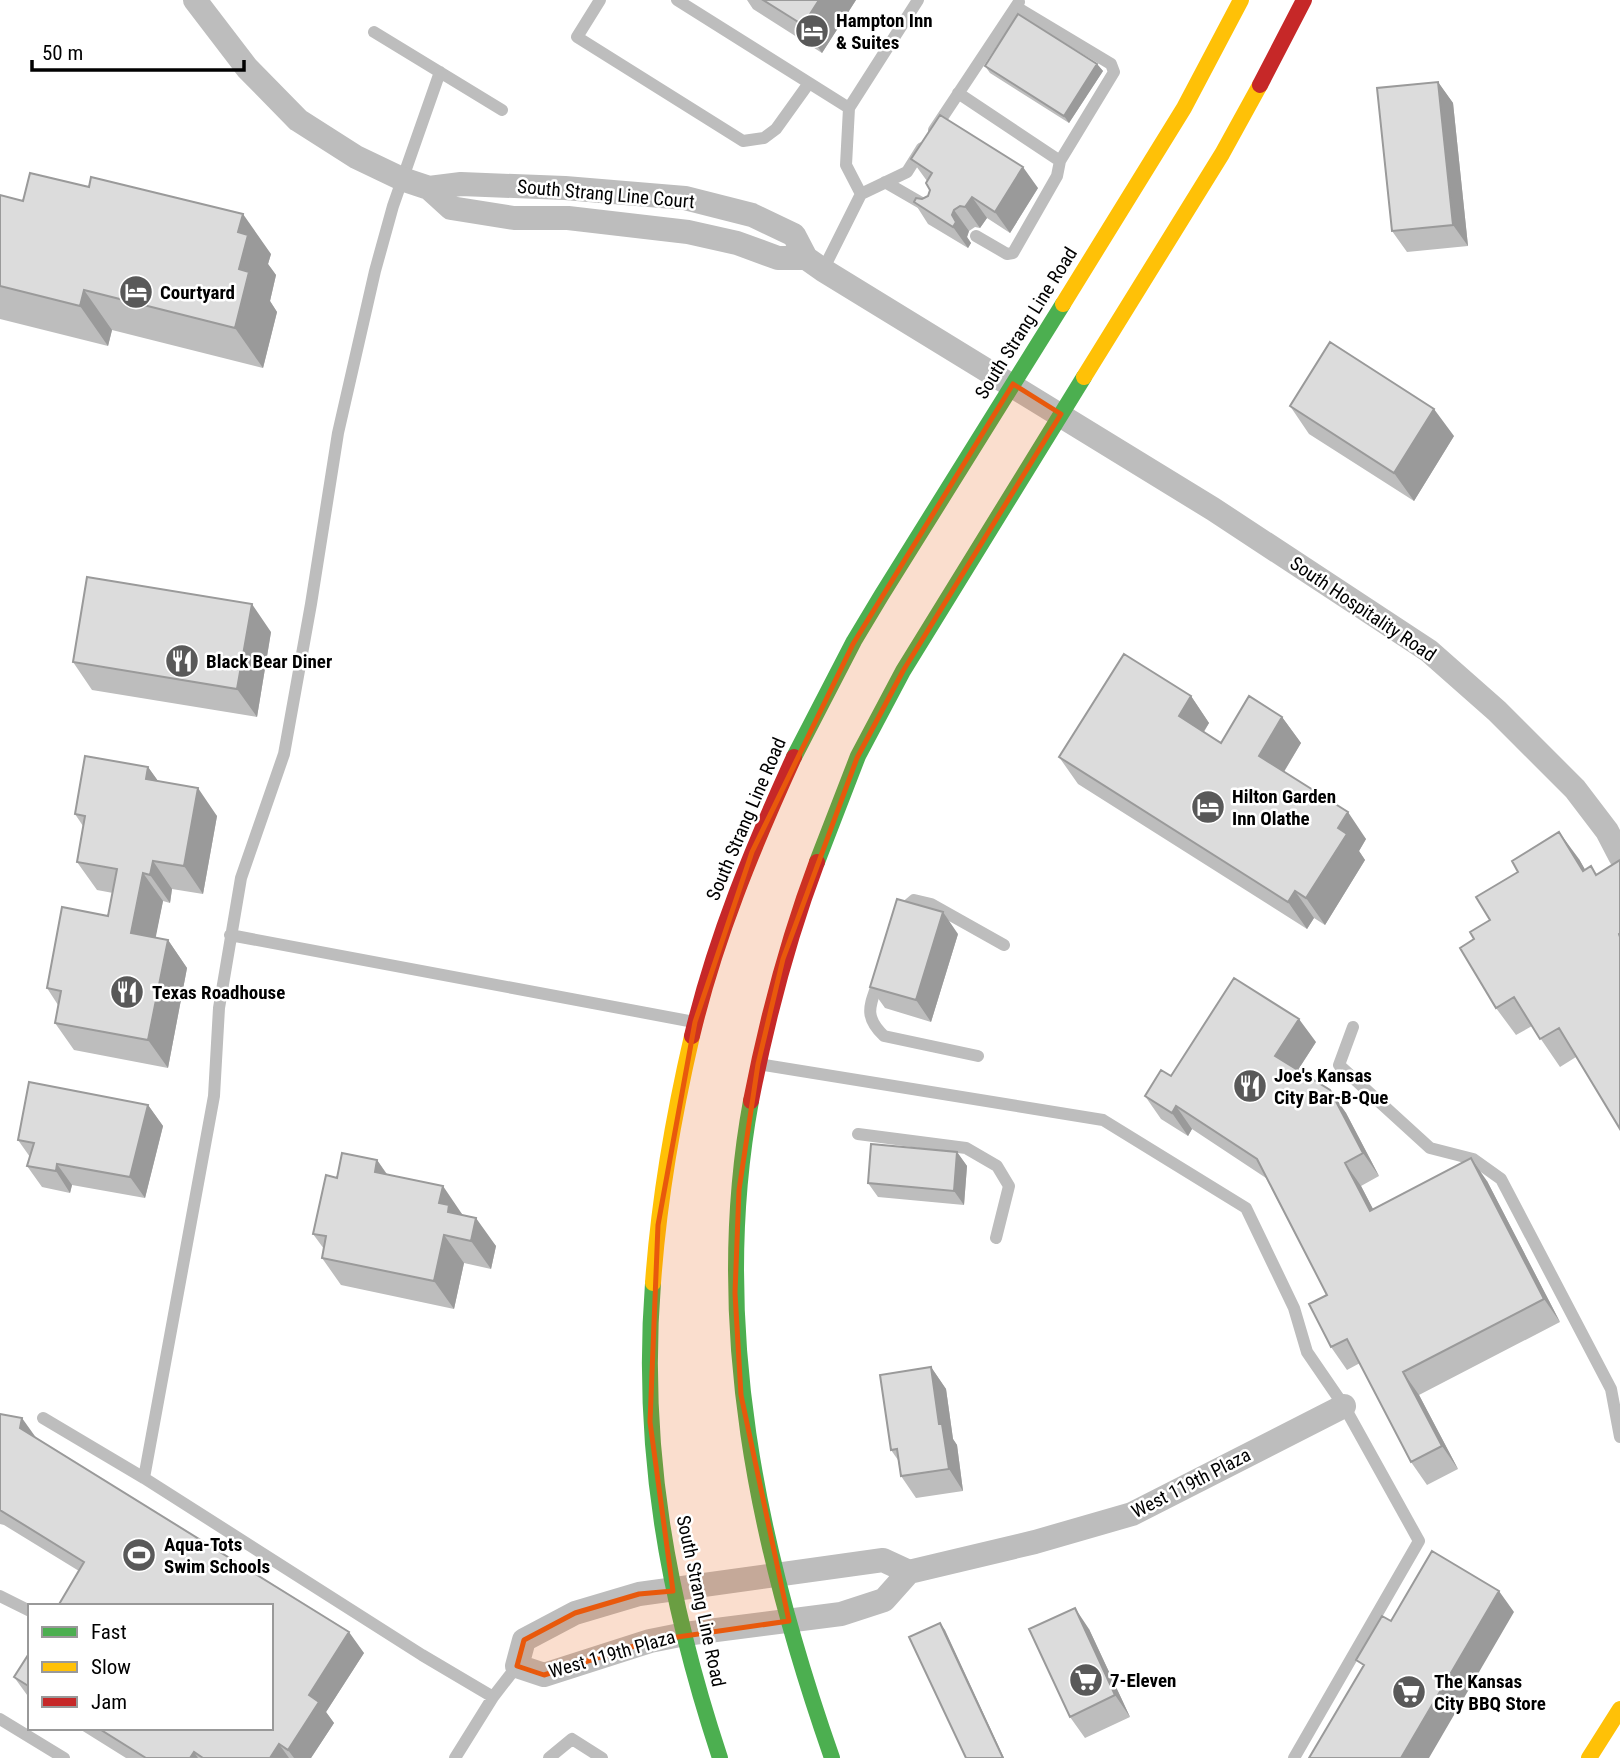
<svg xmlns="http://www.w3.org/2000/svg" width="1620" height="1758" font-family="'Roboto Condensed',sans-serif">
  <rect width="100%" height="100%" fill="#fff"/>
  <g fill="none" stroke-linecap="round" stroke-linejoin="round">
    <!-- lane -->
    <path stroke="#bdbdbd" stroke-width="12" d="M600,0L577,37L743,141L764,138L776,129L809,83
      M677,0L849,108
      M374,32L502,110
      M958,93L1060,161L1114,72L1111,64L1016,7
      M934,130L1019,2
      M885,182L930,208
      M861,194L846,165L849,108L918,0
      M976,236L1007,254L1013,253L1057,176L1060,161
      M823,270L861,194L907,172L922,148
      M900,915L901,911L914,900L931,904L1004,945
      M230,935L694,1022
      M879,979C871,1004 862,1015 884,1036L978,1056
      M1353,1027L1339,1065L1430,1148L1473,1159L1501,1179L1611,1389L1620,1437
      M758,1064L1103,1120L1246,1208L1294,1308L1307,1352L1344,1406L1419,1541L1294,1758
      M858,1134L966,1148L997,1166L1009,1186L996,1238
      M43,1418L144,1478L422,1655L493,1697
      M144,1478L214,1096L219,1008L241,878L284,754L311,604L338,433L375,271L393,206L440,72
      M0,1596L30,1611
      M0,1719L64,1758
      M455,1758L493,1697L517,1666
      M549,1758L572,1739L602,1758"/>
    <!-- street -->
    <path stroke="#bdbdbd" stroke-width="24" d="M195,0L247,68L298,120L356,157L402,179L429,188L451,208L514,218H568L688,232L737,243L778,258H806
      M429,188L461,184L565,188L685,198L752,215L794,235L806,258L823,270L1213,509L1429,651L1497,711L1575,789L1607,831L1620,856
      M909,1572L883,1560L639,1594L575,1613L524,1640L517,1666L544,1675L650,1641L685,1634L841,1614L884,1600L909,1572L1035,1542L1132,1514L1344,1406"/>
    <!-- fast -->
    <path stroke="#4caf50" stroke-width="16" d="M794,757L854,641L881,596L1063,304
      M817,862L858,756L903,671L1084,377
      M751,1101C710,1324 758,1547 832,1758
      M653,1283C640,1449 668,1601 720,1758"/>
    <!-- slow -->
    <path stroke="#ffc107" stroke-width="16" d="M1063,304L1184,108L1241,0
      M1084,377L1222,154L1260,85
      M653,1283C659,1199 673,1118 692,1036
      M1589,1758L1620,1709"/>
    <!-- jam -->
    <path stroke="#c62828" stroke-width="16" d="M1260,85L1304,0
      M692,1036C715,939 753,847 794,757
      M751,1101C767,1019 788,939 817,862"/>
  </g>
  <!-- wall -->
  <path fill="#bdbdbd" d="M747,0H856L822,53L753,9Z
    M1097,64L1103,71L1069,123L990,73L985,66Z
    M1438,82L1453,103L1468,246L1407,252L1392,231Z
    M911,159L1038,188L1010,233L987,218L980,228L975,227L969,231L967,237L971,243L968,248L928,224L914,202L928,196L930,190L927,181Z
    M0,195L23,201L271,254L268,264L276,275L270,301L277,312L263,368L112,330L108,346L0,319Z
    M1290,406L1454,436L1414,501L1309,434Z
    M271,632L257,717L92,690L73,662Z
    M1191,696L1209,723L1204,732L1221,743L1282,717L1301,743L1284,772L1366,839L1359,851L1365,860L1325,925L1314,918L1307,929L1078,784L1059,757Z
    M148,767L158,781L217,816L203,894L172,889L170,903L163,901L155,938L168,940L187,968L168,1068L74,1050L55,1023L58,1005L47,988L108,916L113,893L97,890L77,862L83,826L75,814Z
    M1579,859L1585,870L1591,866L1597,875L1620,860V1129L1576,1057L1560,1067L1532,1026L1516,1035L1496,1008L1474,939L1490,920Z
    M958,934L931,1022L885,1008L870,987Z
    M1316,1042L1298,1070L1330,1090L1346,1113L1379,1176L1361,1186L1373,1209L1487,1181L1560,1322L1419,1395L1458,1469L1427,1485L1411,1462L1360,1363L1347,1370L1331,1347L1327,1295L1266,1178L1192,1129L1188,1136L1161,1119L1145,1096L1171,1076Z
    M148,1105L163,1126L145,1198L72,1185L70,1193L42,1187L27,1166L30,1157L18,1140Z
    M957,1152L967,1166L964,1205L878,1197L868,1183Z
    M377,1160L387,1174L462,1214L496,1246L491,1269L464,1263L454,1309L341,1285L322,1258L324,1249L313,1234L337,1178Z
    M931,1367L946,1389L953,1439L957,1445L963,1491L916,1498L901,1476L898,1460L891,1450Z
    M0,1414L364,1653L326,1712L334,1723L311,1758H126L78,1728H271L79,1571L4,1525L0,1524Z
    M1089,1629L1130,1717L1085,1738L1070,1717Z
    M30,1652V1699L14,1677Z"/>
  <!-- shaded-wall -->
  <path fill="#9a9a9a" d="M819,0H856L822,53L803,25Z
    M1097,64L1103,71L1069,123L1064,116Z
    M1438,82L1453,103L1468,246L1453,225Z
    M1023,167L1038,188L1010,233L995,212Z
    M972,197L987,218L980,228L965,207Z
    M954,210L969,231L967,237L971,243L968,248L953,227L952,215Z
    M243,214L271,254L268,264L276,275L270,301L277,312L263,368L235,328L239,269L238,232Z
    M84,290L112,330L108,346L80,306Z
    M1434,409L1454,436L1414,501L1394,473Z
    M252,604L271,632L257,717L237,689Z
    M1191,696L1209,723L1197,742L1179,716Z
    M1282,717L1301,743L1277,783L1259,756Z
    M148,767L168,795L146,779Z
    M198,788L217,816L203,894L184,866Z
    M1348,812L1366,839L1359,851L1365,860L1325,925L1306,898L1338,828Z
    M1559,832L1579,859L1602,899L1583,871Z
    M153,861L172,889L170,903L150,875Z
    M143,873L163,901L151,961L131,933Z
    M1295,891L1314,918L1307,929L1288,902Z
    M943,912L958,934L931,1022L916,1000Z
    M168,940L187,968L168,1068L148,1040Z
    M1299,1019L1316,1042L1292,1079L1275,1056Z
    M1330,1090L1346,1113L1379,1176L1363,1153Z
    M148,1105L163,1126L145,1198L130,1177Z
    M1176,1106L1192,1129L1188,1136L1172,1113Z
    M957,1152L967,1166L964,1205L954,1191Z
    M1471,1158L1487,1181L1560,1322L1544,1299Z
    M377,1160L396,1188L375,1172Z
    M1345,1163L1361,1186L1386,1234L1370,1211Z
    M57,1164L72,1185L70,1193L56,1171Z
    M443,1186L462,1214L460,1221L469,1233L439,1203Z
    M476,1218L496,1246L491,1269L471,1241Z
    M444,1235L464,1263L454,1309L434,1281Z
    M931,1367L946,1389L953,1439L957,1445L963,1491L949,1469L939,1424Z
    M1403,1372L1419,1395L1458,1469L1442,1446Z
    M22,1418L37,1439L20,1428Z
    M1499,1591L1514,1612L1429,1758H1401Z
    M1075,1608L1089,1629L1130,1717L1115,1695Z
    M940,1623L945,1630L1004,1758H1003Z
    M349,1632L364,1653L326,1712L334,1723L311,1758H294L288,1750L309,1695Z
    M279,1744L289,1758H270Z
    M194,1752L198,1758H190Z"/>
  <!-- building -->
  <path fill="#dcdcdc" stroke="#9a9a9a" stroke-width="2" d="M763,0H819L803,25Z
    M1018,14L1097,64L1064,116L985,66Z
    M1438,82L1453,225L1392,231L1377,88Z
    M940,115L1023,167L995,212L972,197L965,207L960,206L954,210L952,215L956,222L953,227L914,202L916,198L922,199L928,196L930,190L926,183L932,173L911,159Z
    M30,173L89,187L91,177L243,214L238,232L248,235L239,269L249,272L235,328L84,290L80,306L0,286V195L23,201Z
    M1330,342L1434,409L1394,473L1290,406Z
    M87,577L252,604L237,689L73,662Z
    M1124,654L1191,696L1179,716L1221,743L1249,696L1282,717L1259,756L1348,812L1338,828L1347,834L1306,898L1295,891L1288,902L1059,757Z
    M85,756L148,767L146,779L198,788L184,866L153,861L150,875L143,873L131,933L168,940L148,1040L55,1023L61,991L47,988L62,907L108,916L117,869L77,862L85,816L75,814Z
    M1559,832L1583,871L1591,866L1596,875L1620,860V933L1619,934L1620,937V1129L1559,1028L1540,1039L1514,997L1496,1008L1460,948L1474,939L1470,932L1490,920L1476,897L1518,872L1512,861Z
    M897,899L943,912L916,1000L870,987Z
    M1234,978L1299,1019L1275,1056L1330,1090L1363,1153L1345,1163L1370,1211L1471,1158L1544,1299L1403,1372L1442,1446L1411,1462L1347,1339L1331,1347L1309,1304L1327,1295L1257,1159L1176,1106L1172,1113L1145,1096L1161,1070L1171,1076Z
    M29,1082L148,1105L130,1177L57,1164L56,1171L27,1166L34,1143L18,1140Z
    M871,1144L957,1152L954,1191L868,1183Z
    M342,1153L377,1160L375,1172L443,1186L439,1203L449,1205L448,1212L476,1218L471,1241L444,1235L434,1281L322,1258L326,1236L313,1234L326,1175L337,1178Z
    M931,1367L939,1424H942L949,1469L901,1476L897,1449L891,1450L880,1375Z
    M0,1414L22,1418L20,1428L349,1632L309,1695L319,1702L288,1750L279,1744L270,1758H203L194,1752L190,1758H146L98,1728H271V1606H58L84,1562L0,1510Z
    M1432,1551L1499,1591L1401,1758H1309L1364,1665L1356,1660L1382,1616L1391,1621Z
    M1075,1608L1115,1695L1070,1717L1029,1629Z
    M940,1623L1003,1758H966L909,1637Z
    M30,1652V1687L14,1677Z"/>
  <!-- marked area -->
  <path fill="#e8590c" fill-opacity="0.2" stroke="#e8590c" stroke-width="5" stroke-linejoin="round" d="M1013,384L1061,414L903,671L857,758L783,959L758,1064L739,1190L735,1293L741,1395L789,1621L650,1641L544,1675L517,1666L524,1640L575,1613L639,1594L673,1591L650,1422L658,1225L695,1022L752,852L853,644Z"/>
  <!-- icons -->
  <defs>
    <g id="hotel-disc" transform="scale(1.75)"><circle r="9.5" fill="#595959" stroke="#fff"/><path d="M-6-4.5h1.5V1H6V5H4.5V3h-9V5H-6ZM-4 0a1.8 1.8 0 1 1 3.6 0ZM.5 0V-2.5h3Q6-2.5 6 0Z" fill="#fff"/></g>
    <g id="restaurant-disc" transform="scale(1.75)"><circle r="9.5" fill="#595959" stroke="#fff"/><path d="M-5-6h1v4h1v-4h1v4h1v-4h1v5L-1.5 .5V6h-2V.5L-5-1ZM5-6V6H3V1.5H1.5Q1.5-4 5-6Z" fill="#fff"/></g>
    <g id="stadium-disc" transform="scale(1.75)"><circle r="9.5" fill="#595959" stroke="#fff"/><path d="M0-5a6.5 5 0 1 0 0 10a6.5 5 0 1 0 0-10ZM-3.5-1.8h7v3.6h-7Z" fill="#fff"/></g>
    <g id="supermarket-disc" transform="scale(1.75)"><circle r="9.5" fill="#595959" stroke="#fff"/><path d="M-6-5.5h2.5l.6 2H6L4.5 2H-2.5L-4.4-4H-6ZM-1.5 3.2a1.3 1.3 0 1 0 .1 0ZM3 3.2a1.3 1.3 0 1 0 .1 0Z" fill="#fff"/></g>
  </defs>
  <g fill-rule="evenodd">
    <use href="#hotel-disc" x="812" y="31"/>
    <use href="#hotel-disc" x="136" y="292"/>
    <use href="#restaurant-disc" x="182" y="661"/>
    <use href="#hotel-disc" x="1208" y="807"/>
    <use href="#restaurant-disc" x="127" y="992"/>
    <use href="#restaurant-disc" x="1250" y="1086"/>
    <use href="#stadium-disc" x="139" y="1555"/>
    <use href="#supermarket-disc" x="1086" y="1680"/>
    <use href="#supermarket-disc" x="1409" y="1692"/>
  </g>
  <g text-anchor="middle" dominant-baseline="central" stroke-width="5" stroke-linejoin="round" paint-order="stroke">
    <!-- poi labels -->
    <g font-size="19" font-weight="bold" fill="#000" stroke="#fff" text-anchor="start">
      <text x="836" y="20">Hampton Inn<tspan x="836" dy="22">&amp; Suites</tspan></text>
      <text x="160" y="292">Courtyard</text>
      <text x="206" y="661">Black Bear Diner</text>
      <text x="1232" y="796">Hilton Garden<tspan x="1232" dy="22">Inn Olathe</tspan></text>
      <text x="152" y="992">Texas Roadhouse</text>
      <text x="1274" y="1075">Joe's Kansas<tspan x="1274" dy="22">City Bar-B-Que</tspan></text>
      <text x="164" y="1544">Aqua-Tots<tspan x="164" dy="22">Swim Schools</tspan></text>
      <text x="1110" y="1680">7-Eleven</text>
      <text x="1434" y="1681">The Kansas<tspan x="1434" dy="22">City BBQ Store</tspan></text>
    </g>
    <!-- street labels -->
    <g font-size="19" fill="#000" stroke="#fff">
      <text transform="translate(606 194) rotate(5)">South Strang Line Court</text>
      <text transform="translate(1026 323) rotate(-58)">South Strang Line Road</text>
      <text transform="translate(1363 609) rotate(34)">South Hospitality Road</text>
      <text transform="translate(746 819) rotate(-67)">South Strang Line Road</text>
      <text transform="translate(1191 1483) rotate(-27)">West 119th Plaza</text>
      <text transform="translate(701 1601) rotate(78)">South Strang Line Road</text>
      <text transform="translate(612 1654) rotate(-16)">West 119th Plaza</text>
    </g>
  </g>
  <!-- legend -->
  <rect x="28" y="1604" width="245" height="126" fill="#ffffff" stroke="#999999" stroke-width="2"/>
  <rect x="42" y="1627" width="35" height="10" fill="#4caf50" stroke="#999999" stroke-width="2"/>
  <text x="91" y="1639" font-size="21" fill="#000000">Fast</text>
  <rect x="42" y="1662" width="35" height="10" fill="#ffc107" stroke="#999999" stroke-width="2"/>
  <text x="91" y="1674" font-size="21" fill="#000000">Slow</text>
  <rect x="42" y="1697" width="35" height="10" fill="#c62828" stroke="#999999" stroke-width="2"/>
  <text x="91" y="1709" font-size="21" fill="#000000">Jam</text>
  <!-- scale -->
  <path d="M32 60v10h212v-10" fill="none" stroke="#000000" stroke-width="3.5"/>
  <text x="42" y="60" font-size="21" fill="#000000" stroke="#ffffff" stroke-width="5" paint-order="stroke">50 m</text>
</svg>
